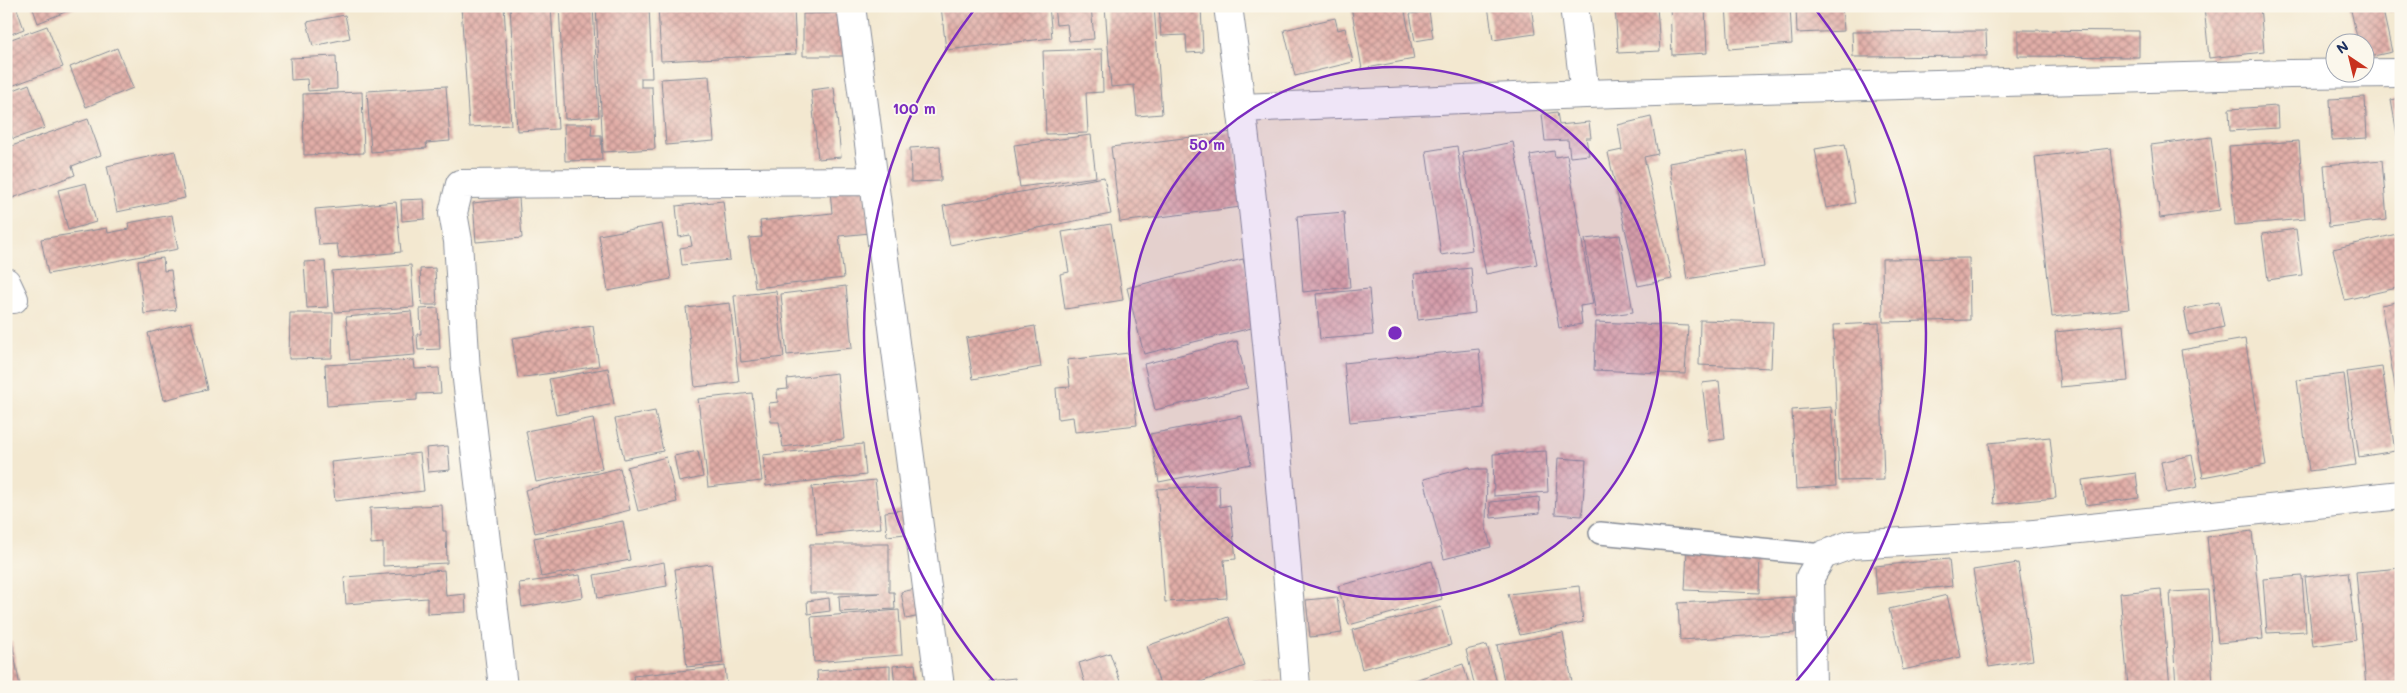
<svg xmlns="http://www.w3.org/2000/svg" width="2407" height="693" font-family="Mali,sans-serif">
  <defs>
    <pattern id="building-cross-hatch" width="8" height="8" patternUnits="userSpaceOnUse" patternTransform="scale(1.25)"><rect width="8" height="8" fill="#e2aea7"/><path d="M0 0l8 8M0 8l8-8" fill="none" stroke="#b68e8b"/></pattern>
  </defs>
  <rect width="100%" height="100%" fill="#fbf7ec"/>
  <filter id="ink" filterUnits="userSpaceOnUse"><feTurbulence type="fractalNoise" baseFrequency=".02" numOctaves="2"/><feDisplacementMap in="SourceGraphic" scale="10" xChannelSelector="R" yChannelSelector="G"/><feConvolveMatrix kernelMatrix="1 2 1 2 8 2 1 2 1" color-interpolation-filters="sRGB"/></filter>
  <filter id="wash" filterUnits="userSpaceOnUse"><feTurbulence type="fractalNoise" baseFrequency=".0096" numOctaves="4" result="noise"/><feDisplacementMap in="SourceGraphic" scale="20" xChannelSelector="R" yChannelSelector="G"/><feGaussianBlur stdDeviation="1.12" result="paint"/><feColorMatrix in="noise" values="0 0 0 0 0 0 0 0 0 0 0 0 0 0 0 0 0 1.4 0 .05"/><feComposite in="paint" operator="in"/></filter>
  <g filter="url(#wash)">
    <rect width="100%" height="100%" fill="#f3e8d0"/>
    <g id="blocks">
      <!-- building -->
      <path fill="url(#building-cross-hatch)" d="M6,6H16L24,29L6,36Z
        M32,6H80L38,23Z
        M461,6H504L511,125L469,127Z
        M510,6H551L558,129L517,131Z
        M559,6H593L599,117L565,119Z
        M596,6H649L652,78H641V87H652L655,149L603,152Z
        M658,6L794,7L796,54L661,61Z
        M941,6H1049L1052,38L946,50Z
        M1054,6H1091L1094,39L1069,41L1067,24L1056,25Z
        M1105,6H1154L1162,114L1137,116L1134,85L1111,87Z
        M1159,6H1201L1203,52L1187,53L1186,35L1161,36Z
        M1351,6H1404L1414,59L1362,69Z
        M1488,6H1531L1535,34L1493,40Z
        M1615,6H1657L1660,51L1618,53Z
        M1670,6H1705L1707,53L1672,55Z
        M1726,6H1790L1792,44L1729,49Z
        M1796,6H1842L1844,31L1797,33Z
        M2204,6H2260L2264,52L2209,58Z
        M2350,6H2382L2392,52L2364,58V42H2358Z
        M2388,6H2401V10L2389,12Z
        M1429,11L1433,38L1415,41L1410,14Z
        M845,13L846,56H803V14Z
        M345,15L350,38L313,46L307,22Z
        M1335,18L1338,30L1345,28L1353,62L1295,76L1284,30Z
        M47,26L63,67L6,88V41Z
        M2018,30L2139,31V57L2018,56Z
        M1986,31L1987,56L1853,57L1852,32Z
        M117,48L133,88L86,107L70,67Z
        M1102,49L1103,92L1086,93L1088,133L1046,134L1043,51Z
        M336,56L337,89L308,91L307,79L291,80L290,58Z
        M709,76L714,141L666,145L661,79Z
        M29,84L45,128L13,139L6,121V93Z
        M446,86L450,141L426,143L427,148L371,152L367,91Z
        M834,87L841,157L818,159L811,90Z
        M362,92L364,153L304,155L303,94Z
        M2365,97L2367,138L2332,140L2330,99Z
        M2401,98V151H2400L2391,100Z
        M2277,106L2278,128L2230,131L2229,109Z
        M1557,112L1559,125L1589,122L1591,138H1586L1589,155L1570,157L1568,140L1545,141L1542,114Z
        M1651,117L1658,154L1644,157L1672,279L1638,286L1608,153L1622,150L1618,125Z
        M88,119L101,155L72,166L75,175L10,199L6,188V148Z
        M564,124H592L591,135H601L602,160L565,161Z
        M1232,132L1241,207L1120,222L1111,147Z
        M1091,135L1096,177L1020,187L1014,145Z
        M2211,137L2220,210L2160,218L2151,145Z
        M2299,141L2305,219L2235,225L2229,146Z
        M1513,142L1537,264L1486,274L1462,152Z
        M1845,144L1855,203L1826,208L1815,149Z
        M940,146L941,181L911,182L910,148Z
        M1457,146L1472,250L1441,255L1426,151Z
        M2111,148L2129,309L2052,317L2035,157Z
        M1746,150L1764,267L1687,279L1669,163Z
        M175,151L185,198L117,212L107,166Z
        M1554,151L1555,157L1567,155L1593,304L1580,306L1582,324L1559,328L1530,155Z
        M2382,160L2387,220L2329,227L2324,165Z
        M1104,177L1111,214L950,245L943,206Z
        M86,183L96,222L68,230L58,190Z
        M865,186L870,233L839,236L844,278L755,288L749,238L762,237L760,221L832,213L830,190Z
        M519,198L522,238L476,242L473,203Z
        M424,199L425,219L402,221L401,200Z
        M723,201L730,260L682,265L680,248L692,246L690,235L679,237L676,206Z
        M396,202L401,252L339,258L337,244L319,245L315,209Z
        M1344,212L1350,287L1303,292L1297,216Z
        M172,215L178,249L48,274L41,239L107,228L108,233L129,229L128,223Z
        M662,224L671,279L608,291L599,235Z
        M1111,224L1123,300L1065,309L1060,274L1069,272L1062,232Z
        M2296,229L2302,275L2268,280L2262,234Z
        M2401,233V287L2345,300L2333,249Z
        M1620,235L1633,312L1596,317L1585,239Z
        M163,258L164,271L171,270L176,310L144,314L138,261Z
        M1969,258L1970,320L1883,322L1882,259Z
        M1243,259L1260,326L1144,354L1127,288Z
        M325,261L328,307L307,308L304,262Z
        M411,265L414,307L335,312L332,271Z
        M435,268L437,305H422L420,269Z
        M1471,268L1475,313L1418,320L1414,274Z
        M846,286L852,348L787,355L781,294Z
        M1369,289L1373,335L1320,339L1316,294Z
        M776,291L784,357L741,362L734,296Z
        M2401,301V415H2400L2381,305Z
        M2219,302L2224,327L2189,335L2184,309Z
        M730,303L739,382L695,387L686,308Z
        M438,308L440,349L418,350L417,334H421L420,309Z
        M411,311L415,355L350,360L346,317Z
        M290,313H333L332,358L289,359Z
        M1700,320L1773,322L1771,368L1699,365Z
        M191,322L207,389L164,400L148,333Z
        M1596,322L1688,326L1685,374L1594,370Z
        M1879,323L1884,480L1839,481L1833,325Z
        M2123,325L2128,381L2060,387L2055,332Z
        M593,326L599,366L518,378L512,338Z
        M1035,326L1041,367L973,379L966,338Z
        M2245,339L2266,465L2203,477L2181,350Z
        M1237,341L1248,388L1155,410L1144,364Z
        M1479,349L1484,408L1350,422L1344,363Z
        M1129,353L1137,425L1075,432L1073,417L1058,419L1056,388L1070,387L1067,360Z
        M414,360L415,369L439,368L441,393L417,394V400L327,406L325,365Z
        M2382,367L2395,451L2359,457L2347,372Z
        M608,368L614,404L556,415L549,379Z
        M837,373L844,439L783,447L779,422H771L769,403L778,402L777,390L788,389L787,379Z
        M2344,374L2356,465L2309,471L2297,380Z
        M1719,381L1725,439L1709,441L1702,383Z
        M752,393L762,481L708,487L698,399Z
        M1831,407L1836,486L1796,489L1792,410Z
        M655,411L663,451L624,459L615,419Z
        M1242,416L1251,464L1159,482L1150,434Z
        M593,418L602,469L536,482L526,431Z
        M2050,437L2056,498L1994,504L1989,443Z
        M863,444L866,475L766,486L763,455Z
        M448,446L450,470L428,472L426,448Z
        M698,451L703,477L679,482L674,456Z
        M1546,451L1548,492L1494,496L1493,454Z
        M420,453L424,491L335,501L331,462Z
        M2192,455L2198,487L2167,493L2161,462Z
        M666,457L677,502L638,511L627,467Z
        M1558,458L1586,460L1582,516L1555,514Z
        M1470,467L1471,469H1487L1486,528L1491,547L1444,559L1424,479Z
        M620,468L630,510L535,533L525,490Z
        M2136,473L2139,498L2085,505L2082,480Z
        M875,480L881,528L817,535L812,487Z
        M1219,485L1220,507L1230,505L1236,559L1224,560L1227,598L1165,602L1157,489Z
        M1539,497L1540,513L1491,518L1490,502Z
        M442,505L443,531H446L447,563L383,566V543L371,544L370,508Z
        M911,509L914,533L887,536L885,512Z
        M623,521L630,560L541,577L534,538Z
        M2252,531L2263,639L2218,643L2207,537Z
        M810,544H889V592H894L895,609L840,612L839,596L880,593H810Z
        M1687,549L1760,553L1759,593L1685,590Z
        M1949,559L1952,586L1877,594L1875,566Z
        M1432,561L1442,599L1349,625L1338,586Z
        M664,562L667,586L598,598L594,575Z
        M2018,563L2033,660L1989,667L1973,570Z
        M711,564L723,663L687,667L675,569Z
        M2401,568V687H2366L2356,572Z
        M444,570L446,596L465,594L466,612L427,614V598L346,604L344,577Z
        M2348,572L2356,640L2313,646L2305,577Z
        M580,575L583,597L522,607L519,583Z
        M2302,576L2306,631L2267,633L2263,579Z
        M1579,586L1583,622L1520,635L1508,594Z
        M920,588L925,615L906,619L901,592Z
        M2161,589L2170,687H2128L2120,593Z
        M2208,590L2213,687H2176L2170,592Z
        M1947,595L1961,657L1903,670L1889,609Z
        M1337,597L1342,633L1310,637L1306,600Z
        M1794,597L1795,633L1680,640L1678,603Z
        M829,598L830,611L808,614L807,601Z
        M1441,607L1451,645L1362,669L1352,630Z
        M899,610L902,655L814,662L811,617Z
        M1228,617L1245,666L1187,687H1161L1147,646Z
        M1563,633L1573,687H1505L1497,645Z
        M12,642L20,687H6V643Z
        M1487,645L1498,687H1475L1466,650Z
        M1110,653L1122,687H1086L1079,663Z
        M915,664L917,687H895L893,666Z
        M1463,664L1470,687H1397V686Z
        M725,666L727,687H635L633,676Z
        M890,666V687H818L817,671Z
        M1015,678L1016,687H990L989,681Z
        M1282,681V687H1254L1253,684Z"/>
    </g>
  </g>
  <g filter="url(#ink)">
    <use href="#blocks" fill-opacity="0" stroke="#878c97" stroke-width="1"/>
    <g fill="none" stroke-linecap="round" stroke-linejoin="round">
      <!-- service casing -->
      <g stroke="#878c97" stroke-width="24">
        <path id="service" d="M1600,533L1823,555"/>
      </g>
      <!-- minor casing -->
      <g stroke="#878c97" stroke-width="30">
        <path id="minor" d="M851,6L940,687
          M1228,6C1259,232 1279,459 1296,687
          M1574,6L1585,94
          M1241,108L1585,94L2290,74L2401,73
          M6,282L14,299
          M503,687L466,371L458,241L453,213L460,184L873,181
          M1812,687L1810,577L1823,555L1850,545L2024,535L2401,495"/>
      </g>
      <!-- service -->
      <use href="#service" stroke="#fff" stroke-width="21"/>
      <!-- minor -->
      <use href="#minor" stroke="#fff" stroke-width="28"/>
    </g>
  </g>
  <!-- distance rings -->
  <circle cx="1395" cy="333" r="266" fill="#7b2cbf" fill-opacity=".12"/>
  <g fill="none" stroke="#7b2cbf" stroke-width="2.5">
    <circle cx="1395" cy="333" r="266"/>
    <path d="M997 685A531 531 0 0 1 974 10M1816 10A531 531 0 0 1 1793 685"/>
  </g>
  <circle cx="1395" cy="333" r="8" fill="#7b2cbf" stroke="#fbf7ec" stroke-width="2.5"/>
  <g font-size="15" text-anchor="middle" font-weight="bold" fill="#7b2cbf" stroke="#fbf7ec" stroke-width="4" stroke-linejoin="round" paint-order="stroke">
    <text x="914" y="114">100 m</text>
    <text x="1207" y="150">50 m</text>
  </g>
  <!-- margin -->
  <rect width="2407" height="693" fill="none" stroke="#fbf7ec" stroke-width="25"/>
  <!-- north arrow -->
  <g transform="translate(2350 58) rotate(325)"><circle r="24" fill="#fbf7ec" stroke="#a1a7b3"/>
  <path d="M0-4L9 19L0 12L-9 19Z" fill="#c8321e"/>
  <text y="-8" font-size="14" font-weight="bold" text-anchor="middle" fill="#1b2f5e">N</text>
  </g>
</svg>
